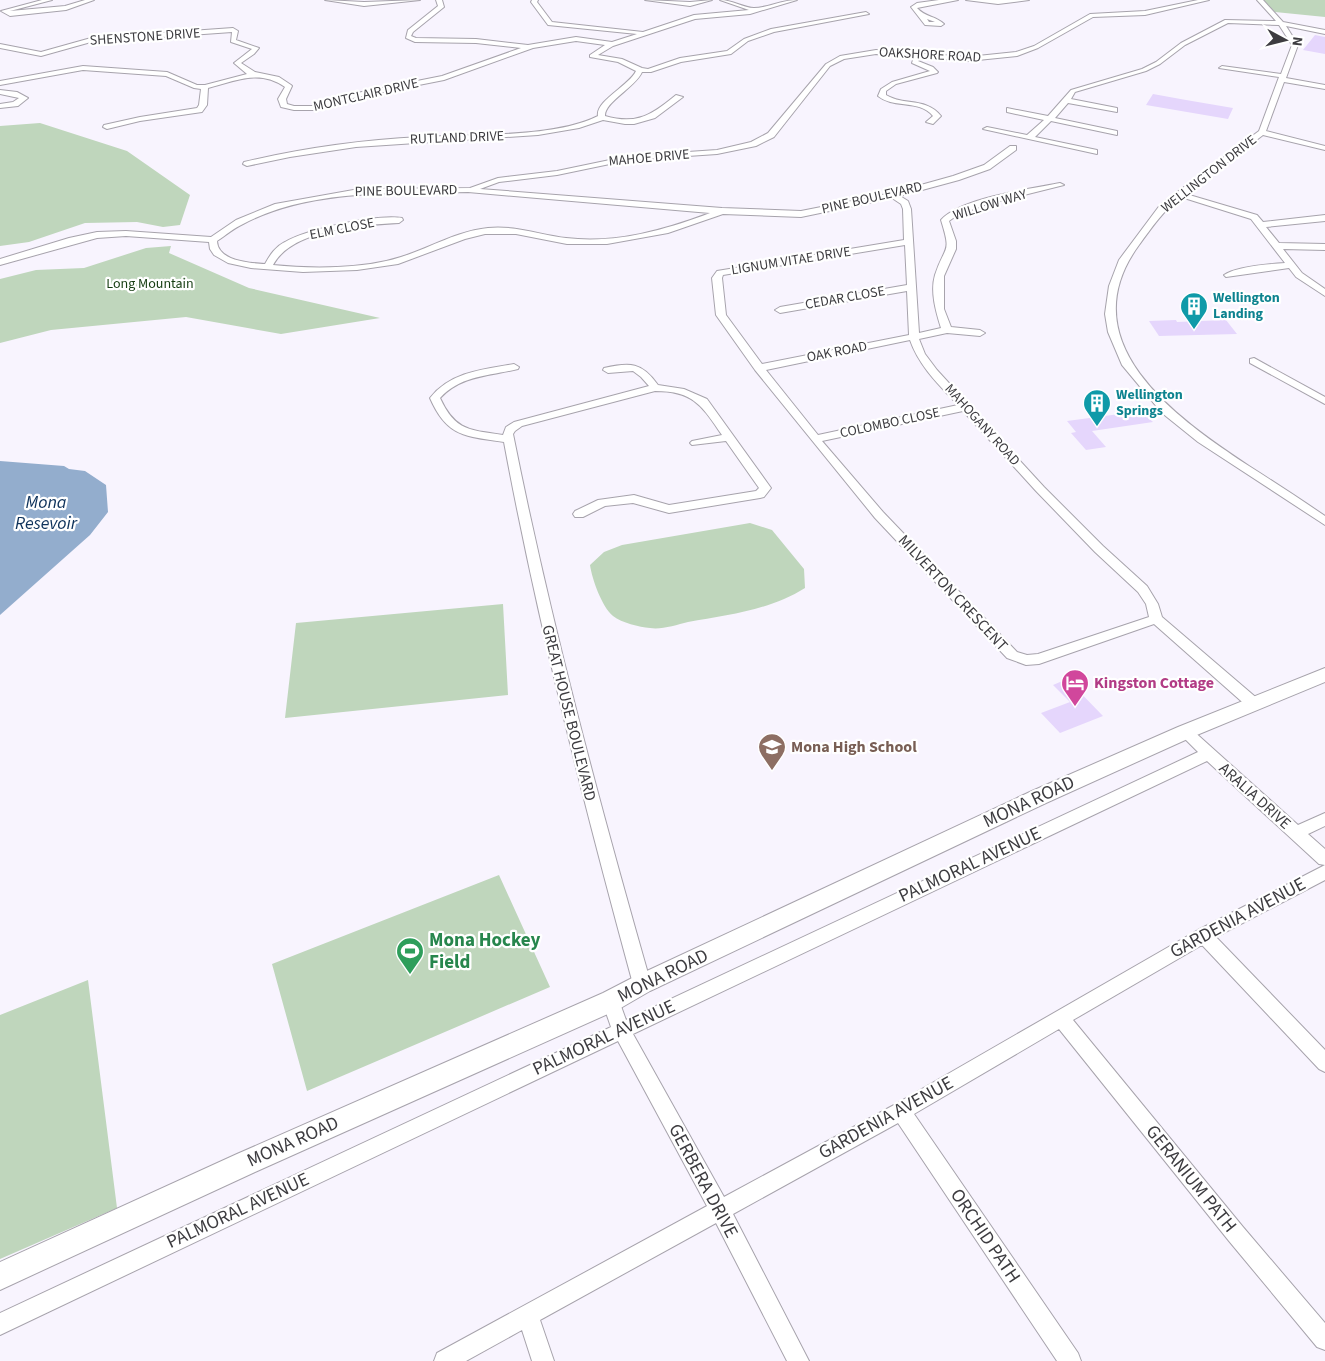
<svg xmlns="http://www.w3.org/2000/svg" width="1325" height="1361" font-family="'Source Sans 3',sans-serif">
  <rect width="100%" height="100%" fill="#f8f4fe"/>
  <!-- green -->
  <path fill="#bfd6bc" d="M1263,0H1325V17L1275,12Z
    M40,123L127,151L190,195L180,225L163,227L137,222L85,223L29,242L0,246V126Z
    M171,246L169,253L249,288L380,318L281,334L186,317L51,330L0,343V279L36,270L84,268L146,248Z
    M750,523L772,530L804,569L805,588C770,610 728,615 688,622C676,625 661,630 650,628C639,627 622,623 613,616C602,607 592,579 590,565L604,552L622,545Z
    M503,604L508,695L285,718L296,623Z
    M499,875L550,987L307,1091L272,964Z
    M88,980L117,1208L0,1259V1015Z"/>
  <!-- water -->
  <path fill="#93adcd" d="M0,461L64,466L69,469L85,471L106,485L108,512L90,535L0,615Z"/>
  <!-- building -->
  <path fill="#e5d6fc" d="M1315,35L1325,37V54L1303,50Z
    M1153,94L1186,100L1233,108L1228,119L1146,105Z
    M1176,320L1177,322L1226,320L1237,334L1159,336L1149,321Z
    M1142,411L1153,422L1092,431L1106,447L1086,450L1071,433L1076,432L1067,421Z
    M1067,679L1103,716L1060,733L1041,713L1070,702L1053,685Z"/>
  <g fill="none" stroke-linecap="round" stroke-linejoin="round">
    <!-- street casing -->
    <g stroke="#a7a3ac" stroke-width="2">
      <path id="street" d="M42,0H52L10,11L65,6L85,0H94L66,10L10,16L1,11Z
        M325,0L364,2L420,0L364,6Z
        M436,0H442L444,7L413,32L411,36L416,38L476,39L528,45L576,37L612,42L637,34L548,25L531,2L532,0H538L537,2L552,22L643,32L694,15L749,10L720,0C732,0 744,8 754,8C767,8 782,0 797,0L750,14L695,19L613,46L598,55L622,59L642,68L648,69L680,58L727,51L744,39L771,29L866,12L869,14L774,32L748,41L731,54L681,62L651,72H642C636,87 604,102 605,116C637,125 652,115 676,95L683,97L655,118L634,124H625L603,120L579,128L538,135L356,147L290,157L247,166L243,164L244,162C303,148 361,140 421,137C471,134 555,138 598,116C595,101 630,85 636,71L618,62L590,57V55L605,45L576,41L533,48L444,80L353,98L315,110H294L281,107L278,99L285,87C259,69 236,81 208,88L207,105L202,112L140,121L107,129L103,127L104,125L140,117L197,108L199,105L201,89L194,88L166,76L83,70L0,85V81L83,66L167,72L197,85H205L247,74L234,63L252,49L231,42L232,32L91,42L41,56L0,48V44L41,52L91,38L233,28L238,31L236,40L259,48L254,54L241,63L255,72L279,77L291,85L292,86L286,99L287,104L294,106H314L352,94L442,76L521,48L476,43L415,42L406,38L408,30L438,6Z
        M645,0L690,2L712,0L690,6Z
        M939,0H958L917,8C925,17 936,16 944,24L941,26L925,25L911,7L917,3ZM927,19L935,22H929Z
        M966,0H1029L998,4Z
        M1198,0H1209L1145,15L1093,17L1038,48L1017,56L968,61L920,57L918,61L933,67L938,72L937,73L896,84L886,91V95C904,106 926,97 941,116L933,124L926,122L933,116C919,99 894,109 878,96L881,89L892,82L930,71L912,63L914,57L876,54L844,59L830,66L774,137L756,146L717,154L629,160L557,175L499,182L480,189L722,208L801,211L892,193L953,176L984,165L1010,146H1016V150L990,169L959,180L900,196L908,201L911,209L919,333L941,328C936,312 930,292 935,275C945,244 952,255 941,220C961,198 1030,189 1060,183L1064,185L984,205L956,216L949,221L956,241V249L944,276V309L951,327L980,330L985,333L980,336L947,333L919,339L925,354L937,370L1044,487L1103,546L1147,586L1158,604L1162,617L1259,700L1261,704L1259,708L1254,709L1249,708L1154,624L1039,664L1026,665L1007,658L875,518L755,370L716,315L712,278L717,271L904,240L903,209L901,204L892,198L801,217L723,214L668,233L607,244H567L516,234H485L465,239L398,264L357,270L303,272L251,268L228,263L214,255L210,249L209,242L126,236L97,238L0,265V259L69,238L97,232L126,231L211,237L236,220L275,204L359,189L470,188L498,178L557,171L629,156L717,150L751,142L768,133L826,64L840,56L876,50L968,57L1016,52L1034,46L1090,14L1145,11ZM468,192L710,213C665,230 616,244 566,238C540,235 514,225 488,228C457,231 430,248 401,257C364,269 312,269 273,265C292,229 362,225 399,223L403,220L402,218C377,214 307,229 285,242C275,247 270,255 265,264C249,263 218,261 217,241C226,235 234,228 243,224C308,189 396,193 468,192ZM905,245L907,285L780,307L775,310L780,313L907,291L909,335L762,364L726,315L722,278L723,275ZM910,340C919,366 939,385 958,405L818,435L766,370ZM963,411L1036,491L1095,552L1138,592L1146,604L1149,617L1038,654L1027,655L1017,652L883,512L822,441Z
        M1257,0H1263L1283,22L1325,30V34L1286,26L1298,45L1286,78L1325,85V89L1284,82L1266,131L1325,146V150L1263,135L1186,194L1257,215L1263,222L1325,215V221L1266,227L1279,243L1325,244V250L1283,249L1302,273L1325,289V296L1296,277L1289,268L1226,277L1224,275C1237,266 1269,264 1285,263L1251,219L1181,197C1163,211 1152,227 1139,245C1068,342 1176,418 1249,466C1274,482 1300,499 1325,516V525L1198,442L1162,413L1122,365L1108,332L1105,314L1109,286L1119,260L1160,205L1259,131L1279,77L1219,68L1222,66L1281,74L1292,45L1279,25L1228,23L1185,45L1160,64L1146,71L1075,92L1071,99L1117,108V112L1068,103L1055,118L1117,131V135L1051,121L1035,137L1097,150V154L983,129L987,127L1027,135L1044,120L1007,112V108L1048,116L1071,90L1142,69L1156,62L1181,43L1225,20L1276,21Z
        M0,90L17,92L28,98L18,106L0,108V104L13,102L19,98L0,94Z
        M1254,358L1325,397V404L1250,363V359Z
        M514,364L519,367L518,369C490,376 461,375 440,398C455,431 470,430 503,435L506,427L514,422L649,386L641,377L633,371L608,373L603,370L604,368C630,362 642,362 658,385L684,389L707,399L771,488L764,497L760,498L669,513L633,503L605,506L583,517H575L573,514L575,511L598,500L634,495L669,505L756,491L759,488L726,441L692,445L690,443L692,441L722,435C702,406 694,391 655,391L522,426L515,431L513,434C550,620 599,802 651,984L648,989L642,992L636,989L633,984C584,804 538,625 504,442C465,436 447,437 430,398C450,372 484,369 514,364Z
        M1185,727L1190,728L1298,825L1325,813V826L1308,834L1325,849V880L1216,937L1325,1050V1072L1319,1069L1202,945L1073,1020L1243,1227L1325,1323V1350L1317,1347L1229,1241L1059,1029L914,1114L1078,1353L1081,1361H1057L898,1123L733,1214L809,1361H787L716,1223L540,1320L554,1361H532L522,1330L466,1361H434L437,1353L707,1206L618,1041L0,1335V1313L611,1027L602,1001L605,995L611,993L617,995L626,1020L1198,752L1178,732L1180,728ZM1207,761L1319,864L1325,865L1198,930L894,1105L724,1197L633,1034Z"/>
    </g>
    <!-- secondary casing -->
    <g stroke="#a7a3ac" stroke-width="2">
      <path id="secondary" d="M1325,668V682L1192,737L1046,803L650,991L619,1009L255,1172L0,1290V1262L237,1154L603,993L634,977L1032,791L1178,727Z"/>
    </g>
    <!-- street -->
    <use href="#street" fill="#fff" fill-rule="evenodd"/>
    <!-- secondary -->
    <use href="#secondary" fill="#fff" fill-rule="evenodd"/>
  </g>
  <!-- icons -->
  <defs>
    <g id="building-pin" transform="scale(1.4375)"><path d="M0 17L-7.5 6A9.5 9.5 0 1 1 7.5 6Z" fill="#0f9aa8" stroke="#fff"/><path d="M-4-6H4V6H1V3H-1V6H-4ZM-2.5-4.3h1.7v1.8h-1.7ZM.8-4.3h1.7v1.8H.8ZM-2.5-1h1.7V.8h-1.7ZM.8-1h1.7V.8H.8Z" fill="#fff"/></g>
    <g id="hotel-pin" transform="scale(1.4375)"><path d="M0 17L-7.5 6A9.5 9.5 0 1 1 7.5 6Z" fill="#d1479c" stroke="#fff"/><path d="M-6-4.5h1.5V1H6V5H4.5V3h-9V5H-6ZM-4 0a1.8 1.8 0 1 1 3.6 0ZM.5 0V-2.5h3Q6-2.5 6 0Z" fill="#fff"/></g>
    <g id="school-pin" transform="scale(1.4375)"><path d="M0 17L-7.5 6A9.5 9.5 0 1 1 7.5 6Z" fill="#8d6e63" stroke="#fff"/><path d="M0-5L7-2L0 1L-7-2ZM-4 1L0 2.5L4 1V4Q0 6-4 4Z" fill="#fff"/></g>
    <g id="stadium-pin" transform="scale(1.4375)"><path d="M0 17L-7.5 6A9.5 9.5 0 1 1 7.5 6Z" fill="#2e9e5b" stroke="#fff"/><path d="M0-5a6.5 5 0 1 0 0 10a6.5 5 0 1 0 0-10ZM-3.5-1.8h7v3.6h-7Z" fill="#fff"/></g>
  </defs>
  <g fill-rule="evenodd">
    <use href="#building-pin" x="1194" y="306"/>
    <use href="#building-pin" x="1097" y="403"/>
    <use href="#hotel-pin" x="1075" y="683"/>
    <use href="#school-pin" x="772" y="747"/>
    <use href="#stadium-pin" x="410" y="951"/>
  </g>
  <g text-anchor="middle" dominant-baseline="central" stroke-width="4.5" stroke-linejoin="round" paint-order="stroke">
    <!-- far-street labels -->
    <g font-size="14" fill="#3d3c40" stroke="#fff">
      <text transform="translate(145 37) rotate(-4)">SHENSTONE DRIVE</text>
      <text transform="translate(930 55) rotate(3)">OAKSHORE ROAD</text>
      <text transform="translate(366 95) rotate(-13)">MONTCLAIR DRIVE</text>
      <text transform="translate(457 138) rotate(-2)">RUTLAND DRIVE</text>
      <text transform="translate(649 158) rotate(-5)">MAHOE DRIVE</text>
      <text transform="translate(1209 174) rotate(-38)">WELLINGTON DRIVE</text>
      <text transform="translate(406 191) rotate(-1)">PINE BOULEVARD</text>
      <text transform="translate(872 198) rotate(-13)">PINE BOULEVARD</text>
      <text transform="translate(990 205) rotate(-17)">WILLOW WAY</text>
      <text transform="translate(342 229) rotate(-11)">ELM CLOSE</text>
      <text transform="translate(791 261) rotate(-9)">LIGNUM VITAE DRIVE</text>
      <text transform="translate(845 298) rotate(-10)">CEDAR CLOSE</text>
      <text transform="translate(837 352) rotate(-11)">OAK ROAD</text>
      <text transform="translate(890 423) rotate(-12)">COLOMBO CLOSE</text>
      <text transform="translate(982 425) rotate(48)">MAHOGANY ROAD</text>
    </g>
    <!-- far-park labels -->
    <g font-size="14" fill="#143c10" stroke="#fff">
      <text x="150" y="284">Long Mountain</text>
    </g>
    <!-- far-culture labels -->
    <g font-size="14" font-weight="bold" fill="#0d838f" stroke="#fff" text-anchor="start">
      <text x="1213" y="298">Wellington<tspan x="1213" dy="16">Landing</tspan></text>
      <text x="1116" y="395">Wellington<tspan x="1116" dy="16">Springs</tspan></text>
    </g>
    <!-- street labels -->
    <g font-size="16" fill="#3d3c40" stroke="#fff">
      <text transform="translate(953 593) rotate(47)">MILVERTON CRESCENT</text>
      <text transform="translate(569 713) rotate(76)">GREAT HOUSE BOULEVARD</text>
      <text transform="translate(1255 796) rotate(42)">ARALIA DRIVE</text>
    </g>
    <!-- hotel labels -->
    <g font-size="16" font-weight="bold" fill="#b23c85" stroke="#fff" text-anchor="start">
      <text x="1094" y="683">Kingston Cottage</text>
    </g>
    <!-- education labels -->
    <g font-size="16" font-weight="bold" fill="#785e54" stroke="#fff" text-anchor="start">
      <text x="791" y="747">Mona High School</text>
    </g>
    <!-- water labels -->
    <g font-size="18" font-style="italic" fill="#0d315a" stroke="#fff">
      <text x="46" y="502">Mona<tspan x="46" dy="21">Resevoir</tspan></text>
    </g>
    <!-- near-street labels -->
    <g font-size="19" fill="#3d3c40" stroke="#fff">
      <text transform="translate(1029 802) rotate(-25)">MONA ROAD</text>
      <text transform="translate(970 865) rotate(-25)">PALMORAL AVENUE</text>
      <text transform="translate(1238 918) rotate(-28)">GARDENIA AVENUE</text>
      <text transform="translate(663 976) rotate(-26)">MONA ROAD</text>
      <text transform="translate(604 1038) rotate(-25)">PALMORAL AVENUE</text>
      <text transform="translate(886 1118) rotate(-29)">GARDENIA AVENUE</text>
      <text transform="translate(293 1142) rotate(-24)">MONA ROAD</text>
      <text transform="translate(1191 1179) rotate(51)">GERANIUM PATH</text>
      <text transform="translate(703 1181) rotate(62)">GERBERA DRIVE</text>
      <text transform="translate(238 1211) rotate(-25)">PALMORAL AVENUE</text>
      <text transform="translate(985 1236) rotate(56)">ORCHID PATH</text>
    </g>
    <!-- near-leisure labels -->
    <g font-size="19" font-weight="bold" fill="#27864d" stroke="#fff" text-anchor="start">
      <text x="429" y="940">Mona Hockey<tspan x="429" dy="22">Field</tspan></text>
    </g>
  </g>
  <!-- north arrow -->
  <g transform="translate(1285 40) rotate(97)" stroke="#ffffff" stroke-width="4" paint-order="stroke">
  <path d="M0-4L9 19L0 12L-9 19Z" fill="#3d3c40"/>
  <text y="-8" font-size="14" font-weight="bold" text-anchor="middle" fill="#3d3c40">N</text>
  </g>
</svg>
